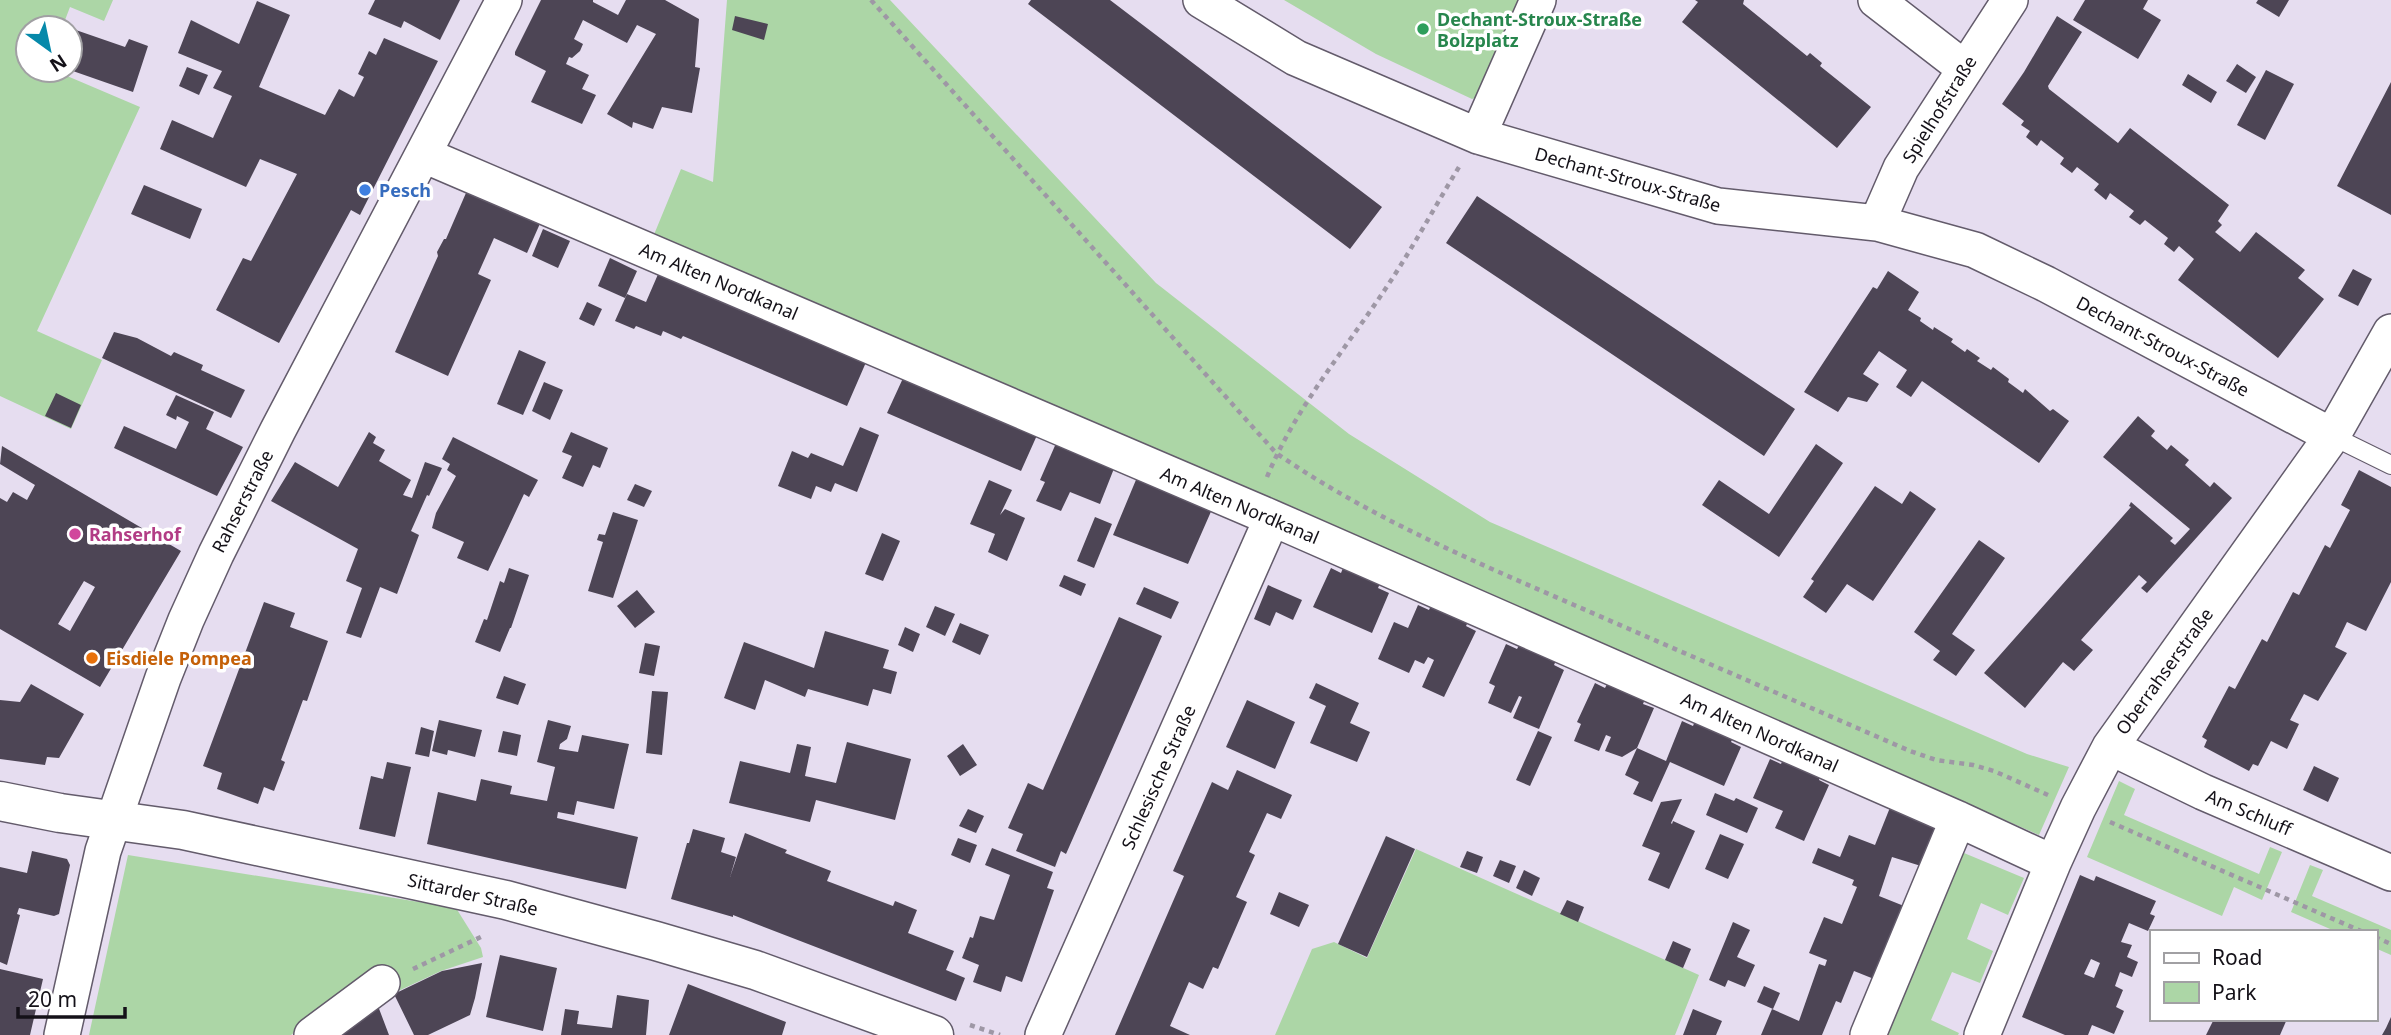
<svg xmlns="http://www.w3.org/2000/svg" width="2391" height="1035" font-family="'Noto Sans',sans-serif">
  <rect width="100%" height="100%" fill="#e6ddf0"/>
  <!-- green -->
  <path fill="#acd6a6" d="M0,0H113L104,21L70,7L62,28H28V70H53L140,107L37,331L102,360L71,429L0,396Z
    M727,0H890L1156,283L1349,434L1490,522L2027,754L2069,767L2039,835L1214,476L653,237L681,169L713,182Z
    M1284,0H1525L1483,95L1472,99L1376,54Z
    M2119,781L2135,789L2124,815L2259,874L2270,847L2282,852L2262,900L2234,887L2222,916L2087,857Z
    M1416,849L1699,975L1675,1035H1275L1312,949L1334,942L1367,958Z
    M1964,853L2024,878L2008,915L1981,903L1967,939L1993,951L1980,983L1952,972L1931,1020L1959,1033L1958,1035H1880L1959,854Z
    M128,855L456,908L481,948L483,957L441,971L394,993L373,970L291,1035H89Z
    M2310,865L2323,870L2312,896L2391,930V955L2375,948V932H2337L2291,912Z"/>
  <!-- building -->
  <path fill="#4d4555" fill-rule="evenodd" d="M375,0H460L440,40L404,21L401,28L368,14Z
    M541,0H593V2L618,15L626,0H665L699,19L695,67L700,68L692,113L662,107L653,129L633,122L632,128L607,114L656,34L637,25L627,43L583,20L574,39L583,44L580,51L572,58L569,57L566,64L589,75L582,89L596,95L582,124L531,102L546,71L515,55V52Z
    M1031,0H1110L1382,207L1350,249L1028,4Z
    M1695,0H1744L1743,4L1807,56L1810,53L1822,63L1820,66L1871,107L1837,148L1682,22L1698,2Z
    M2085,0H2148L2143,9L2161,20L2138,59L2073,20Z
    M2258,0H2289L2279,17L2256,3Z
    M257,1L290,15L259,87L325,115L339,89L354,97L364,77L358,74L369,51L376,55L384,38L438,61L360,215L351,210L279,343L216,310L243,258L251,261L297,174L260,159L246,187L160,149L172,120L213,138L232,96L213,88L222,71L178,53L191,20L239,44Z
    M735,16L768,24L764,40L732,30Z
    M2057,16L2082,32L2048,86L2049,89L2118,143L2130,128L2229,205L2218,221L2222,225L2215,232L2240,252L2256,232L2305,270L2298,278L2324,299L2278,358L2178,280L2194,259L2179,246L2174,252L2164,244L2168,238L2145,220L2140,225L2129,217L2134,211L2110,193L2106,200L2094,190L2099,184L2077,167L2072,173L2060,164L2064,158L2041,140L2037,146L2026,137L2030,131L2021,125L2024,121L2002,104L2024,72Z
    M70,28L125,47L129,39L148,46L133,92L70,70Z
    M2237,64L2256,77L2246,93L2226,81Z
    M187,67L208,75L199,95L179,86Z
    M2266,70L2294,84L2265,140L2237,125Z
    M2188,74L2217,92L2211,103L2182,85Z
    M2391,82V215L2337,186Z
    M144,185L202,209L190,239L131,214Z
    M469,186L542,219L527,253L494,238L478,274L491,280L448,376L395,352L438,256L437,252L444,239H446Z
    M1477,196L1795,409L1764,456L1446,243Z
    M543,229L570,241L558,268L532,256Z
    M610,258L637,271L625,298L598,286Z
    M2353,269L2372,279L2358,306L2338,296Z
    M1888,271L1919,292L1908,310L1921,318L1920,321L1933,330L1934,327L1953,339L1951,342L1965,352L1967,349L1980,358L1977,361L1991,370L1993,367L2009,379L2008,382L2023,393L2025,389L2050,411L2053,409L2069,421L2039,463L1922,381L1911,397L1896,387L1907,370L1879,351L1863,374L1879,384L1867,402L1848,397L1838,412L1804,392L1873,287L1877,289Z
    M659,272L867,360L847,406L683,336L681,339L663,331L661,336L636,326L634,329L615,321L627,294L646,302Z
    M587,302L602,309L594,326L579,319Z
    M114,332L137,338L171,356L174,352L203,365L201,370L245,390L231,418L102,358Z
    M519,350L546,362L523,415L497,404Z
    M904,376L1038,433L1021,471L887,413Z
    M544,382L563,390L550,420L532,411Z
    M56,393L81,405L71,428L45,416Z
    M176,395L214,412L206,429L243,447L217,496L114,448L124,426L176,449L189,422L177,416L176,420L166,415Z
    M2138,416L2155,431L2151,436L2167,450L2171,445L2189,460L2185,465L2210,487L2214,482L2232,498L2147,593L2141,588L2147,582L2139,575L2081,640L2093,650L2074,671L2063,662L2025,708L1984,673L2131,507L2129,506L2131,502L2173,538L2170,541L2175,545L2190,529L2103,457Z
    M860,427L879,435L857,492L835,483L831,492L816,486L811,499L778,486L792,451L808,458L811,453L843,466Z
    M369,432L376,437L373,443L385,450L379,461L411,480L403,495L412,498L425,462L442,468L429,496L427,495L411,531L419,535L397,594L380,587L361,638L346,633L362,588L346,581L358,549L271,501L295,462L338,487Z
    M571,432L608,448L600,468L593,465L583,487L562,478L572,456L562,452Z
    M453,437L538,480L529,497L524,494L488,571L457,558L464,542L432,528L436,513L456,476L447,470L450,464L442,459Z
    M1057,441L1115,466L1100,504L1070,492L1061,511L1036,501L1045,482L1040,480Z
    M1816,444L1843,463L1779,557L1702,505L1719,480L1769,514Z
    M2,446L181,551L100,687L0,629V498L7,502L13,492L27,500L35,485L0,464ZM84,581L95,587L70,631L58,624Z
    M2359,470L2391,487V582L2366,631L2347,622L2335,647L2347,653L2318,701L2304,694L2290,720L2299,724L2287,749L2271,741L2258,766L2253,764L2249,771L2204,747L2207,740L2202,737L2229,686L2235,689L2262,639L2267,642L2293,592L2299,595L2325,545L2330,548L2350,510L2341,505Z
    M1138,475L1213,507L1188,564L1113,535Z
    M989,480L1012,490L1000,515L1005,509L1025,518L1007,561L988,552L995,534L970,524Z
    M635,484L652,491L644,507L627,500Z
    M1875,486L1902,504L1910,491L1936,509L1873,601L1847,584L1826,613L1803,597L1814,581L1811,579Z
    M613,512L638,520L613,598L588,591L603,542L597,540L599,534L605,535Z
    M1095,517L1112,524L1094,568L1077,561Z
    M882,533L900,541L883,581L865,574Z
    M1979,540L2005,558L1952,634L1975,650L1956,676L1933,660L1940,651L1914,632Z
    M1345,563L1382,579L1378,588L1389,593L1372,633L1313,607L1331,568L1341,573Z
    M509,568L529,575L511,628H510L500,652L475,642L484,619L487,620L500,581L504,583Z
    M1064,575L1086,584L1081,596L1059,586Z
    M1268,585L1302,600L1293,620L1276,612L1270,626L1254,619Z
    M1144,587L1179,602L1171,619L1136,604Z
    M637,590L655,612L635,628L617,606Z
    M1433,601L1470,618L1466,626L1476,631L1444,697L1422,687L1434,660L1428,657L1424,664L1415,660L1409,673L1378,659L1394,622L1408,628L1418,605L1429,610Z
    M264,602L295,613L290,627L328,641L307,701L303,700L281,760L285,762L274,791L264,787L258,804L217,789L222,773L203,766Z
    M935,606L955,614L945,636L926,627Z
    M1119,617L1162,636L1066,854L1061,851L1055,867L1016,851L1023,834L1008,828L1028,783L1043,790Z
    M960,623L989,635L980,655L952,642Z
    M905,627L920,634L913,652L898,645Z
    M825,631L889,650L883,668L897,672L891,694L873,689L868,706L808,689L805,697L765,680L755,710L724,698L744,642L814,668Z
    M1522,640L1558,656L1554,665L1564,670L1539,729L1513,718L1522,697L1519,696L1511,713L1488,703L1495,686L1489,683L1506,644L1517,649Z
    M645,643L660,646L654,676L639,673Z
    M504,676L526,684L518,705L496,698Z
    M1610,678L1647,694L1643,704L1654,708L1637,748L1666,761L1682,721L1693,726L1697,716L1735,733L1731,742L1741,747L1724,786L1670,762L1652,802L1633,794L1639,782L1625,775L1637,748L1622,757L1605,751L1611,737L1606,735L1599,751L1574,741L1581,724L1577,722L1595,683L1605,688Z
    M1316,683L1359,703L1350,723L1370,732L1357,762L1310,743L1326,706L1309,698Z
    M31,684L84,714L59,758L47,757L45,765L0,759V700L20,702Z
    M652,691L668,692L662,755L646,753Z
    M1247,700L1295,722L1275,769L1226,747Z
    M439,720L482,730L475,757L448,750L447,755L432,751Z
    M548,720L571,726L567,739L560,744L559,749L578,752L582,735L629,744L614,809L577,801L574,815L558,812L557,818L638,837L626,889L427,844L438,792L476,801L481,779L512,786L510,794L547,801L555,767L537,762Z
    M421,727L434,731L429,757L415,754Z
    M503,731L521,735L517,756L498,752Z
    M1538,731L1552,737L1530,786L1516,780Z
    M847,742L911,759L895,820L816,800L810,822L729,803L740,761L790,773L797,744L811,747L805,776L836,783Z
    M963,744L977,765L960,776L947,756Z
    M1785,754L1823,770L1819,780L1829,785L1804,841L1775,828L1783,811L1753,798L1770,759L1781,764Z
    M387,762L411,767L395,837L359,829L371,776L383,779Z
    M2314,766L2339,778L2328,802L2303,790Z
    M1237,770L1292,795L1281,819L1267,813L1249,852L1255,855L1236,897L1247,902L1218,969L1213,967L1203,989L1189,982L1170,1026L1190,1035H1115L1184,876L1173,871L1212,782L1228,790Z
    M1715,793L1734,801L1736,798L1758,808L1747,833L1706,815Z
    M1682,799L1671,823L1672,824L1673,821L1695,831L1669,889L1648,880L1660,853L1642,846L1661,802Z
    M1891,805L1938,824L1921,866L1892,857L1879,896L1904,906L1874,979L1854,971L1841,1003L1836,1001L1822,1035H1761L1772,1009L1799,1021L1819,964L1825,966L1827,960L1809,953L1824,917L1842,924L1857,887L1852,885L1854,880L1812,863L1818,848L1840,857L1849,835L1875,845Z
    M968,809L984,816L976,833L959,826Z
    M693,829L725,838L721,852L736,857L730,877L745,833L787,850L785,853L831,871L827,881L893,906L895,901L917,910L908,933L954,951L946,970L965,978L956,1001L733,915V917L671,899L687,843H689Z
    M1720,834L1744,844L1728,879L1705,869Z
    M1386,836L1415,849L1367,957L1338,944Z
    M958,838L977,845L970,863L951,855Z
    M992,848L1053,872L1047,888L1054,890L1022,982L1006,976L1001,992L973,982L979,965L962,958L970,937L973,938L980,916L994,920L1010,875L985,865Z
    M32,851L67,859L70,865L59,914L54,916L19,908L17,914L20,915L7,965L0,962V867L27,873Z
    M1467,851L1483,857L1477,873L1460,867Z
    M1500,860L1516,866L1509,883L1493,876Z
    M1524,870L1540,878L1532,896L1516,888Z
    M2080,875L2094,881L2096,876L2156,901L2150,914L2155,916L2148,931L2129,923L2121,942L2132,945L2127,957L2138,962L2132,977L2120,972L2115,986L2123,990L2116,1007L2124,1011L2114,1034L2092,1025L2088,1035H2065L2022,1017ZM2091,959L2100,963L2094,978L2084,974Z
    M1279,892L1309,905L1299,927L1270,914Z
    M1567,900L1584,907L1578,922L1560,914Z
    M1733,922L1750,930L1737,957L1755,965L1745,987L1728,980L1725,987L1709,980Z
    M1673,941L1691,949L1683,968L1665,960Z
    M500,955L557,968L543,1031L486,1017Z
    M482,963L475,998L470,1015L428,1035H414L394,994L442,971Z
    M0,969L43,979L30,1035H0Z
    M688,984L786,1022L782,1035H669Z
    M1764,986L1780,993L1773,1009L1757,1002Z
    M617,995L649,1000L646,1035H561L565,1009L579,1011L577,1024L612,1028Z
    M378,1006L389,1035H341Z
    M1693,1009L1722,1021L1716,1035H1683Z
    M2391,1017V1035H2382L2386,1028Z
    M2214,1019H2287L2280,1035H2206Z"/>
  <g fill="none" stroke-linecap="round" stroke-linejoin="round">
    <!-- service casing -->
    <g stroke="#635b6b" stroke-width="20">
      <path id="service" d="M2332,436L2391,465"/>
    </g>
    <!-- minor casing -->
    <g stroke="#635b6b" stroke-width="38">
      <path id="minor" d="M1201,0L1296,58L1478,136L1718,206L1877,223L1975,250L2046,284L2332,436
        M1876,0L1964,68
        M1478,136L1538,0
        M424,155L1272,518L1958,819L2053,863
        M1877,223L1901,168L2010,0
        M2110,747L2203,792L2391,873
        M62,1035L103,851L163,678L186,620L216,554L278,430L504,0
        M312,1035L382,983
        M1043,1035L1272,518
        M1868,1035L1958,819
        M1982,1035L2053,863L2078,808L2110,747L2332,436L2391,332"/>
    </g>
    <!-- tertiary casing -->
    <g stroke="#635b6b" stroke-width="41">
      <path id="tertiary" d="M0,801L60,813L183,830L506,900L656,941L755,970L934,1035"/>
    </g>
    <!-- path -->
    <path stroke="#9e97a5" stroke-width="4.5" stroke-dasharray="5 5" stroke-linecap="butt" d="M871,0L1276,453C1369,517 1471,560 1574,605C1686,654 1798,702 1910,751L1936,760L1973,765L1994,771L2048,795
      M1267,477C1295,409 1343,352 1384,291C1411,251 1434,208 1459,167
      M2110,822L2363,932
      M2375,937L2391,944
      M413,969L485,935
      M970,1025L1000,1035"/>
    <!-- service -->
    <use href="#service" stroke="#fff" stroke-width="18"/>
    <!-- minor -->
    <use href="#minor" stroke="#fff" stroke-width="35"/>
    <!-- tertiary -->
    <use href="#tertiary" stroke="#fff" stroke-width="38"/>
  </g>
  <!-- markers -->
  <circle fill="#2e9e5b" stroke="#fff" stroke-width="2.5" cx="1423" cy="29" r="7"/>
  <circle fill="#3f7fe0" stroke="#fff" stroke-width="2.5" cx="365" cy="190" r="7"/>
  <circle fill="#d1479c" stroke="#fff" stroke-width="2.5" cx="75" cy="534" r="7"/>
  <circle fill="#e8710a" stroke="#fff" stroke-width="2.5" cx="92" cy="658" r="7"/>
  <g text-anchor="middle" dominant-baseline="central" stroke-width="7" stroke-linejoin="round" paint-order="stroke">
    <!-- leisure labels -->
    <g font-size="18" font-weight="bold" fill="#27864d" stroke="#fff" text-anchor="start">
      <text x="1437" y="19">Dechant-Stroux-Straße<tspan x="1437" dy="21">Bolzplatz</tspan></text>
    </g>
    <!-- street labels -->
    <g font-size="18" fill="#141118" stroke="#fff">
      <text transform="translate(1939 109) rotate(-58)">Spielhofstraße</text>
      <text transform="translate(1628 179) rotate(16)">Dechant-Stroux-Straße</text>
      <text transform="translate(719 281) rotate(23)">Am Alten Nordkanal</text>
      <text transform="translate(2163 346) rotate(28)">Dechant-Stroux-Straße</text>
      <text transform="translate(242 501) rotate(-63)">Rahserstraße</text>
      <text transform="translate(1240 505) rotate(23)">Am Alten Nordkanal</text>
      <text transform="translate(2164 671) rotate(-54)">Oberrahserstraße</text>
      <text transform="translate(1760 732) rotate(24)">Am Alten Nordkanal</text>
      <text transform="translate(1158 777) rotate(-66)">Schlesische Straße</text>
      <text transform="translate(2249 812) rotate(23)">Am Schluff</text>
      <text transform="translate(473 894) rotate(13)">Sittarder Straße</text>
    </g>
    <!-- shop labels -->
    <g font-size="18" font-weight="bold" fill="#366cbe" stroke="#fff" text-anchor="start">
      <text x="379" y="190">Pesch</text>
    </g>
    <!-- hotel labels -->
    <g font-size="18" font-weight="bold" fill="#b23c85" stroke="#fff" text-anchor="start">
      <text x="89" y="534">Rahserhof</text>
    </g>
    <!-- food labels -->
    <g font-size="18" font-weight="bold" fill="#c56008" stroke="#fff" text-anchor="start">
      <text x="106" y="658">Eisdiele Pompea</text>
    </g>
  </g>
  <!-- legend -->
  <rect x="2150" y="930" width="228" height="91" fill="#ffffff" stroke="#a1a0a3" stroke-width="2"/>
  <rect x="2164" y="953" width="35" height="10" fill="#ffffff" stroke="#a1a0a3" stroke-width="2"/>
  <text x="2212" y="965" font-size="21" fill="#141118">Road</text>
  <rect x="2164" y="982" width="35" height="21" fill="#acd6a6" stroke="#a1a0a3" stroke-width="2"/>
  <text x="2212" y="1000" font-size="21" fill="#141118">Park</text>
  <!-- north arrow -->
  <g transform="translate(49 49) rotate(147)"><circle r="33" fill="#ffffff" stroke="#a1a0a3" stroke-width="2"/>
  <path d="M0-5L12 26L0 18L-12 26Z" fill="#0689aa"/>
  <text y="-10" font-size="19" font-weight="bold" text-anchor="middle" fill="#141118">N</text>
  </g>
  <!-- scale -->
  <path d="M18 1007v10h107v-10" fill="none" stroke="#141118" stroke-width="3.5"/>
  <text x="28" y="1007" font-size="21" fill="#141118" stroke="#ffffff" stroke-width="5" paint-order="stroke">20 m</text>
</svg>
